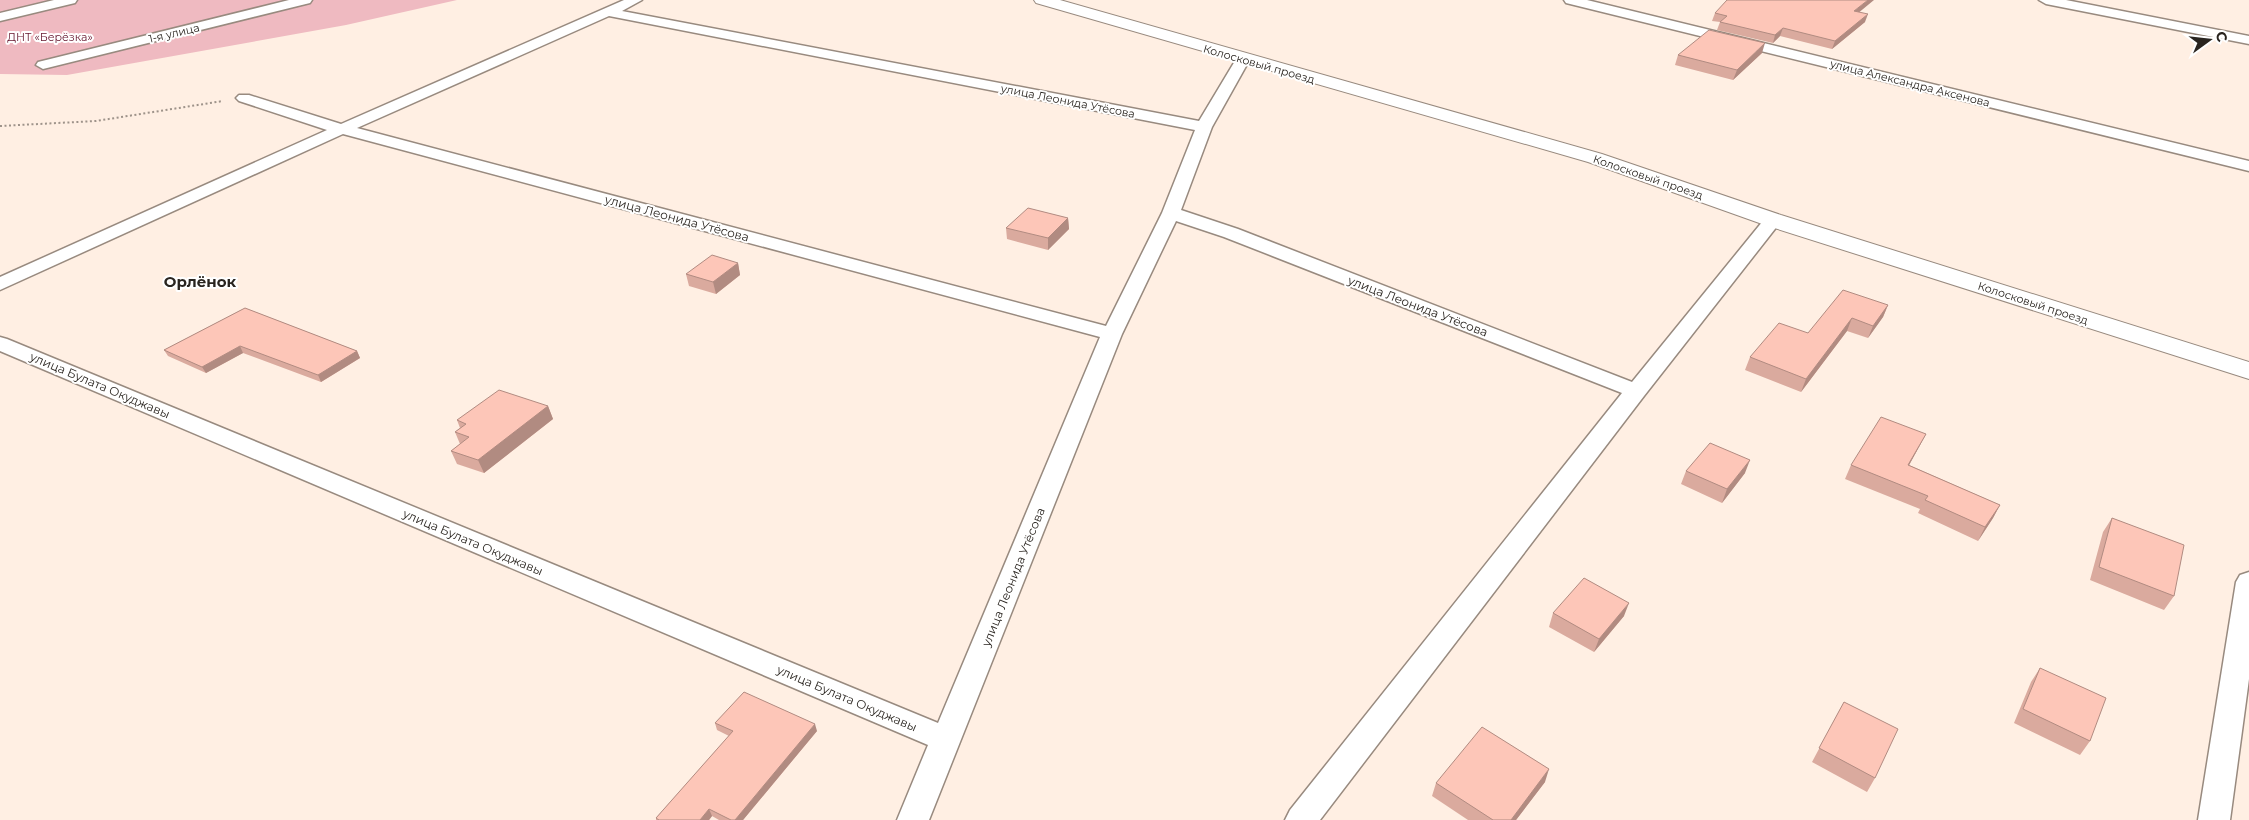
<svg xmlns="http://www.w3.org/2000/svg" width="2249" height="820" font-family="Montserrat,sans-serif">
  <rect width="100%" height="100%" fill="#ffefe3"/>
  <!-- green -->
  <path fill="#efbac1" d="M0,0H457L346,25L67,75L0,74Z"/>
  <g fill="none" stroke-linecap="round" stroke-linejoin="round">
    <!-- minor casing -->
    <g stroke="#988a7f" stroke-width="3">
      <path id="minor" d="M54,0H77L75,3L0,21V13Z
        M289,0H312L310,3L43,69L36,65L38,62Z
        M624,0H642L622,11L1199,121L1238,56H1248L1250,59L1212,127L1181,210L1238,229L1632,382L1767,216H1779L1782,220L1644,396L1320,820H1285L1290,810L1622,393L1224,237L1176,221L1122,334L929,820H897L928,745L0,351V337L7,339L938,723L1100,337L343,134L0,290V277L327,130L239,101L236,98L239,95H249L341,124ZM609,16L1195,130L1162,213L1106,326L357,128Z
        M1564,0H1587L2249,161V171L1566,3Z
        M2039,0H2066L2249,36V44L2046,4Z
        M2249,572V679L2230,820H2198L2236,582L2240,575Z"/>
    </g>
    <!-- tertiary casing -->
    <g stroke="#988a7f" stroke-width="2">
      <path id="tertiary" d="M1034,0H1060L1602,154L1781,215L2249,362V379L1765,225L1588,162L1036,3Z"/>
    </g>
    <!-- path -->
    <path stroke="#9e938a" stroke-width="2" stroke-dasharray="2 2.5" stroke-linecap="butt" d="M0,126L96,121L223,101"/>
    <!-- minor -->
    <use href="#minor" fill="#fff" fill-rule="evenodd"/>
    <!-- tertiary -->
    <use href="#tertiary" fill="#fff" fill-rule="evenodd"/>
  </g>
  <!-- wall -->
  <path fill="#daaa9e" d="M1859,12L1865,22L1832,49L1780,36L1773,43L1717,30L1720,22L1712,21L1715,13Z
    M1762,53L1733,80L1675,65L1678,55Z
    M1068,218L1069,229L1048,250L1007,239L1006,228Z
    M738,263L740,275L716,294L689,286L686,274Z
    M1888,305L1883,317L1868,338L1847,331L1801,392L1745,370L1750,357L1808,333Z
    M245,308L357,351L360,358L321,382L243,353L206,373L168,356L164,350Z
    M548,406L553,419L484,473L457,464L451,451L460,444L455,432L460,428L457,420Z
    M1926,434L1909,465L2000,505L1993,518L1978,541L1918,513L1920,509L1845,479L1851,465Z
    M1686,471L1745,473L1722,503L1681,484Z
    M2112,518L2174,596L2164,610L2090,580L2103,532Z
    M1553,613L1624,616L1594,652L1549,627Z
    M2040,668L2090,741L2080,755L2014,723L2031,682Z
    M1844,702L1875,778L1867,792L1812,762Z
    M715,723L817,731L743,820H719L712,816L709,820H656V818L729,736L717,730Z
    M1545,782L1516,820H1468L1432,796L1436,783Z"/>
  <!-- shaded-wall -->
  <path fill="#b18b81" d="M1868,0H1874L1851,19L1854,11Z
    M1868,14L1865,22L1832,49L1835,41Z
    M1783,28L1780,36L1773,43L1775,35Z
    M1765,43L1762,53L1733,80L1737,70Z
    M1068,218L1069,229L1048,250V238Z
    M738,263L740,275L716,294L713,282Z
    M1888,305L1883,317L1868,338L1873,326Z
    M1852,318L1847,331L1801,392L1806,379Z
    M240,346L243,353L206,373L202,367Z
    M357,351L360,358L321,382L318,375Z
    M548,406L553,419L484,473L478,460Z
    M1926,434L1919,447L1902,478L1908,465Z
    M1750,460L1745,473L1722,503L1727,489Z
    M2000,505L1993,518L1978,541L1985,527Z
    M1629,603L1624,616L1594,652L1599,639Z
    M815,724L817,731L743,820H735Z
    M1549,769L1545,782L1516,820H1511Z
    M709,809L712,816L709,820H700Z"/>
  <!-- building -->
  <path fill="#fdc6b8" stroke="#b18b81" d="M1727,0H1868L1854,11L1868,14L1835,41L1783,28L1775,35L1720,22L1727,16L1715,13Z
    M1709,30L1765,43L1737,70L1678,55Z
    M1028,208L1068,218L1048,238L1006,228Z
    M712,255L738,263L713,282L686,274Z
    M1843,290L1888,305L1873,326L1852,318L1806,379L1750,357L1779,323L1808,333Z
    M245,308L357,351L318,375L240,346L202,367L164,350Z
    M499,390L548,406L478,460L451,451L469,437L455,432L466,424L457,420Z
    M1881,417L1926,434L1908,465L2000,505L1985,527L1925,500L1928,496L1851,465Z
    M1710,443L1750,460L1727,489L1686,471Z
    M2112,518L2184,545L2174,596L2099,567Z
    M1584,578L1629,603L1599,639L1553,613Z
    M2040,668L2106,698L2090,741L2023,709Z
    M744,692L815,724L735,820H731L709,809L700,820H659L656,818L733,731L715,723Z
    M1844,702L1898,729L1875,778L1819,748Z
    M1482,727L1549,769L1511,820H1493L1436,783Z"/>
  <g text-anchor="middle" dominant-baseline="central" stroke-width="4" stroke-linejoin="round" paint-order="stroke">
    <!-- far-street labels -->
    <g font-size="11" fill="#29241f" stroke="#fff">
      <text transform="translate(174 33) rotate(-13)">1-я улица</text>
      <text transform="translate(1259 64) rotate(16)">Колосковый проезд</text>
      <text transform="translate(1910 83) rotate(14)">улица Александра Аксенова</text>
      <text transform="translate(1068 101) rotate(11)">улица Леонида Утёсова</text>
      <text transform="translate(1648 177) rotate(19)">Колосковый проезд</text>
      <text transform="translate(2033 303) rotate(18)">Колосковый проезд</text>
    </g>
    <!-- far-park labels -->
    <g font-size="11" fill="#62122a" stroke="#fff">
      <text x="50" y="37">ДНТ «Берёзка»</text>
    </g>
    <!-- street labels -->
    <g font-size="12" fill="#29241f" stroke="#fff">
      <text transform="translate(677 218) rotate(15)">улица Леонида Утёсова</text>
      <text transform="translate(1418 306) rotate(21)">улица Леонида Утёсова</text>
      <text transform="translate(100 385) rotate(23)">улица Булата Окуджавы</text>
      <text transform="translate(473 542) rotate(23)">улица Булата Окуджавы</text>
      <text transform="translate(1013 577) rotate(-68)">улица Леонида Утёсова</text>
      <text transform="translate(847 698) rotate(23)">улица Булата Окуджавы</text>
    </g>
    <!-- quarter labels -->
    <g font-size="15" font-weight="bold" fill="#29241f" stroke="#fff">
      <text x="200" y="281">Орлёнок</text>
    </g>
  </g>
  <!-- north arrow -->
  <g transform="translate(2209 40) rotate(75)" stroke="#ffffff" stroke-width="4" paint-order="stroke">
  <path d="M0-4L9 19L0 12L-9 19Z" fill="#29241f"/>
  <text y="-8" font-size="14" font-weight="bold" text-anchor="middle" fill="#29241f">С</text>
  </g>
</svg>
